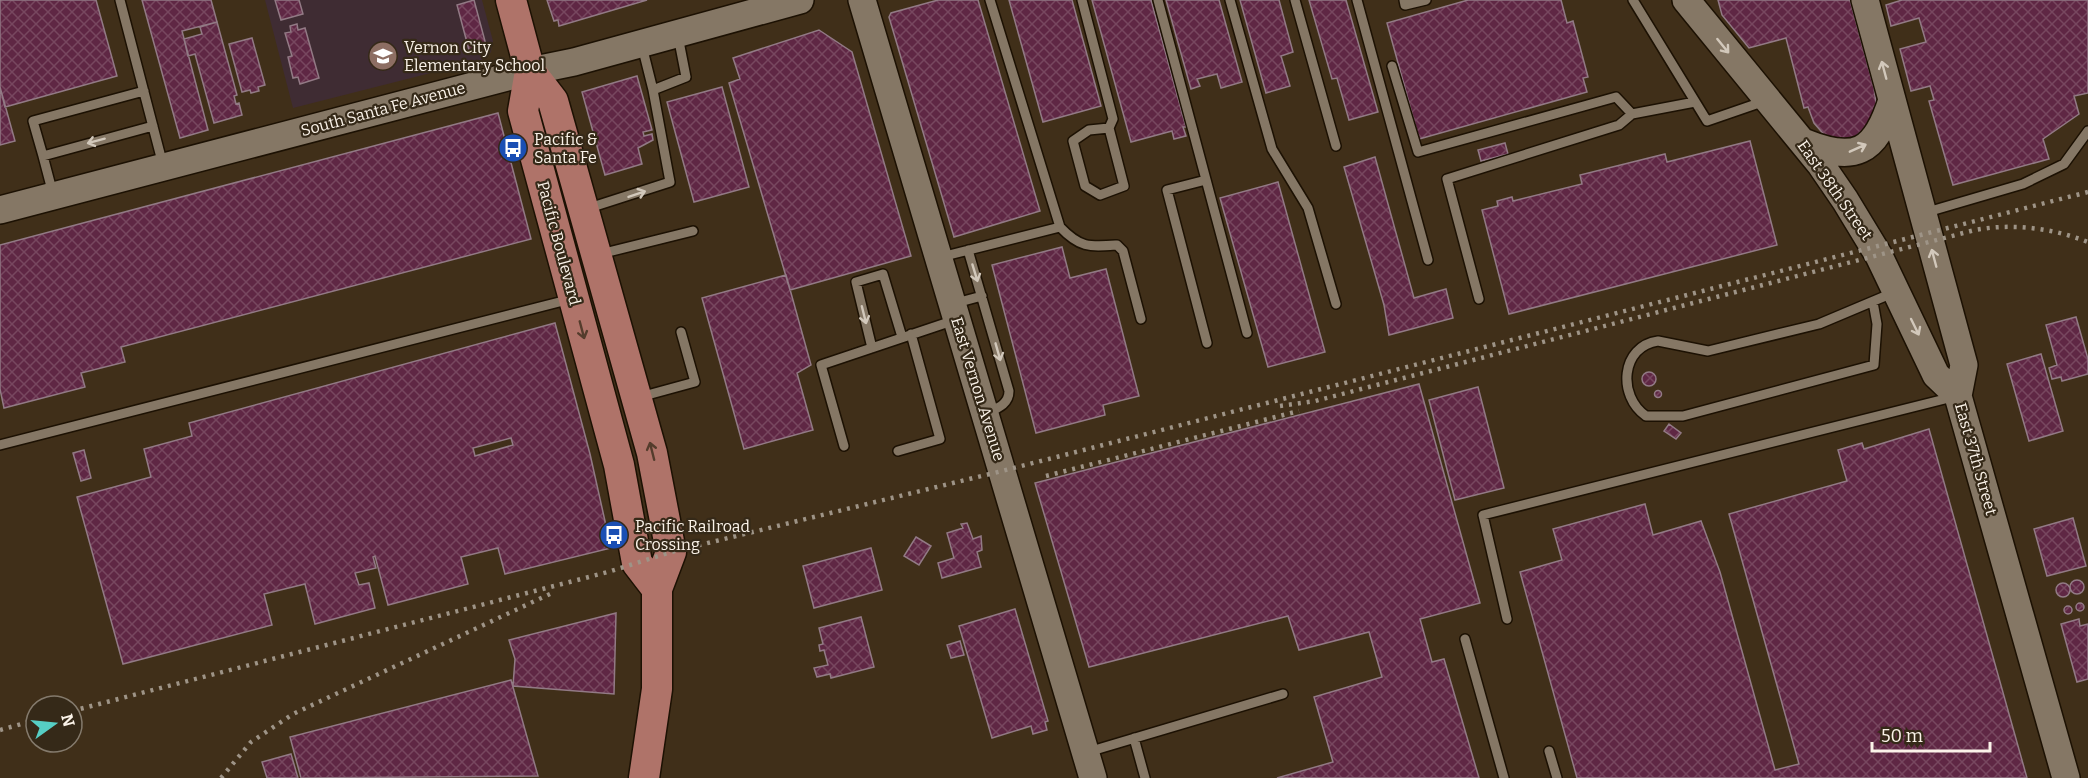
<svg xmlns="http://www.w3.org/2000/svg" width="2088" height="778" font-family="Bitter,serif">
  <defs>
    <pattern id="building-cross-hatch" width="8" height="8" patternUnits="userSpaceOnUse" patternTransform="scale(1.5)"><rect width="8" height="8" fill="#5f2744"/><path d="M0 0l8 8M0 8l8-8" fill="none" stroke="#77475f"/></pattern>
  </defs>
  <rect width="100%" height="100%" fill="#352918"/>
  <!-- built -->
  <path fill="#402f19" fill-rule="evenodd" d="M0,0H2088V778H0ZM36,706H72V742H36Z"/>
  <!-- education -->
  <path fill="#3f2c33" d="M265,0H482L493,41L491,52L482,60L293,108Z"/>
  <!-- building -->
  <path fill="url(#building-cross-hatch)" stroke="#927a85" stroke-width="1.5" fill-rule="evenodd" d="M0,0H96L117,76L5,107L0,87Z
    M142,0H211L217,22L182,31L208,130L180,138Z
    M275,0H299L303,14L281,20Z
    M474,0L486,45L469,50L457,5Z
    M547,0H647L559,26L558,20L554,21Z
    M938,0H978L1040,211L954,237L889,17L891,13Z
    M1009,0H1072L1101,106L1043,122Z
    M1092,0H1151L1186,127H1183L1186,136L1174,139L1172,131L1131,142Z
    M1166,0H1219L1242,82L1221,88L1217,74L1197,79L1200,86L1191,89Z
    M1240,0H1279L1293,52L1281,56L1290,86L1266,93Z
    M1309,0H1346L1378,112L1349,120L1337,78L1332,79Z
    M1468,0H1561L1567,23L1573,21L1588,77L1583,78L1587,92L1419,139L1387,23Z
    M1718,0H1850L1874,88L1876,104V114L1859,140L1827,138L1814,123L1808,107L1804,108L1786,38L1749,48L1722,15Z
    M1902,0H2088V93L2074,96L2079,114L2043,139L2049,159L1953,185L1929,101L1934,100L1930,86L1911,91L1900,49L1926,42L1919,18L1891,26L1886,5Z
    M217,22L237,95L234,96L236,104L239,103L242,115L214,123L195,54L188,56L184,39L202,34L200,27Z
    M297,24L298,30L305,28L319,78L300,84L298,77L293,78L288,57L292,56L285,33L291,32L290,26Z
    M819,30L852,52L911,256L790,290L729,83L740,79L733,58Z
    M252,38L265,85L258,87L259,91L251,93L250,90L242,92L229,44Z
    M637,76L652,130L643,132L644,136L652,134L653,140L638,148L642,164L605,175L582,92Z
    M0,87L15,141L0,145Z
    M722,87L749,187L694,202L667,102Z
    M498,113L531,239L121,347L125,362L81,373L85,387L4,408L0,389V245Z
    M1750,141L1777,245L1509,314L1482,210L1498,206L1497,201L1512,197L1513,201L1582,184L1580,175L1665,154L1667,162Z
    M1505,143L1508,154L1481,161L1478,150Z
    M1375,157L1414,298L1446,289L1453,318L1389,335L1384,305L1344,167Z
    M1278,182L1325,352L1268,367L1220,198Z
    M1062,247L1070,278L1106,269L1139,396L1103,405L1105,415L1036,433L992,265Z
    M786,275L811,365L797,373L813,430L744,449L702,298Z
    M2076,317L2088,359V374L2062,381L2061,377L2052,379L2049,368L2057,365L2046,325Z
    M555,323L590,454L611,548L505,574L498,548L461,557L468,584L388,605L375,556L373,557L376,568L355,573L359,585L369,583L375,608L315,624L305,584L264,594L272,625L123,664L77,497L151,477L144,449L192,436L189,423ZM511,438L513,445L475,456L473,448Z
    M2041,354L2063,431L2029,441L2007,364Z
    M1642 379a7 7 0 1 1 14 0a7 7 0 1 1-14 0Z
    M1419,384L1480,603L1420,619L1432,662L1444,659L1479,778H1277L1333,762L1314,697L1382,677L1369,632L1299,650L1288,616L1089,667L1035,483Z
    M1478,387L1504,488L1455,500L1429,400Z
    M1654.5 394a3.5 3.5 0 1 1 7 0a3.5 3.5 0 1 1-7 0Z
    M1669,424L1681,433L1676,439L1664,431Z
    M1929,429L2027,778H1577L1520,572L1562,560L1553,529L1645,504L1653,535L1701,521L1720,572L1775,770L1799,764L1729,514L1847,481L1838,450L1862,443L1864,449Z
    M84,450L91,478L81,481L73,453Z
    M2073,518L2086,566L2047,576L2034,529Z
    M967,523L973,539L981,536L982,550L977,552L981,567L942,578L938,563L954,558L947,533L963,528L961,524Z
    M916,537L931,546L919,565L904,556Z
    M871,548L882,590L814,608L803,566Z
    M2070 587a7 7 0 1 1 14 0a7 7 0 1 1-14 0Z
    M2056 590a7 7 0 1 1 14 0a7 7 0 1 1-14 0Z
    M2076 607a4 4 0 1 1 8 0a4 4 0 1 1-8 0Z
    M2064 610a4 4 0 1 1 8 0a4 4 0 1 1-8 0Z
    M1015,609L1048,721L1045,722L1047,730L1033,734L1031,726L992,738L959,626Z
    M616,613L614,694L513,686L515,659L509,640Z
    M861,617L874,667L831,678L830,674L817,677L814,668L828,665L824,650L820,651L819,645L823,644L819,628Z
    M2079,619L2080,626L2088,624V679L2077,682L2061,624Z
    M960,641L964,655L951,658L947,645Z
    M511,680L538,776L301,778L290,737Z
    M291,754L298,778H267L262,762Z"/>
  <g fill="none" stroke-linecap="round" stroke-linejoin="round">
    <!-- lane casing -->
    <g stroke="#1c1103" stroke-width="12">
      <path id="lane" d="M120,0L163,165
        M1082,0L1113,119L1109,128L1124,186L1100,195L1085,186L1073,141L1089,130L1109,128
        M1158,0L1247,333
        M1230,0L1272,149L1308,208L1336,304
        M1295,0L1336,146
        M1357,0L1428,260
        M1404,0L1405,5L1426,0
        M1633,0L1707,121L1765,101
        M642,46L653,90
        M1392,66L1418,152L1616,97L1632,114
        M144,91L33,121L43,156L153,126
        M43,156L53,194
        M1206,180L1167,190L1207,343
        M586,209L670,182L653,90L686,77L678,36
        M1924,213L2023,184L2064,164L2088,131
        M1060,227C1080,248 1089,247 1117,245L1123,251L1141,319
        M968,250L1009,391C1009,404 998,408 987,413
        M600,254L693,231
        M941,257L1060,227L990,0
        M1479,299L1447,179L1619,125L1632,114L1695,102
        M1873,302L1877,324L1874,365L1683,416H1646C1617,396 1621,346 1658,341L1708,351L1819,324L1895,292
        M956,303L982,296
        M872,348L856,282L883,274L902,337
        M640,397L695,382L681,332
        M0,445L571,299
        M844,446L821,365L955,320
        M898,451L940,439L911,334
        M1507,619L1483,515L1953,397
        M1465,639L1504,778
        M1134,738L1145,778
        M1549,751L1557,778
        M1088,752L1283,694"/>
    </g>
    <!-- secondary casing -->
    <g stroke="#1c1103" stroke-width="30">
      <path id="secondary" d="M862,0L1093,778
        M1686,0L1821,165L1845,200L1879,256L1936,375L1958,396
        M1865,0L1964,365L1958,396L2066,778
        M1803,142C1855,163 1875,154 1892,100
        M0,210L530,71L574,62L800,0"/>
    </g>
    <!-- primary casing -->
    <g stroke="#1c1103" stroke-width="33">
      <path id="primary" d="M511,0L530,71L553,101L652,453L671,552L657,589V689L644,778
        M530,71L523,111L619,465L637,563L657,589"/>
    </g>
    <!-- lane -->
    <use href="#lane" stroke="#857765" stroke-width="9"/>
    <!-- secondary -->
    <use href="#secondary" stroke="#857765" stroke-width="27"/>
    <!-- primary -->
    <use href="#primary" stroke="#af7369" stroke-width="30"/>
    <!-- rail -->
    <path stroke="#9e9487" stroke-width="4.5" stroke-dasharray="3 6" stroke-linecap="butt" d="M1280,406L1315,401L1975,230C2013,223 2052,228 2088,242
      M1046,476L1299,411
      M72,711L608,572L671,552L1002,471L2088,192
      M0,730L36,720
      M221,778L251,742L293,714L552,593"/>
  </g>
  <!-- one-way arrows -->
  <defs><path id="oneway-shaft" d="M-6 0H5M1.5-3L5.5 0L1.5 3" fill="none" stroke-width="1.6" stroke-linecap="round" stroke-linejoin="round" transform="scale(1.5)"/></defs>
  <g stroke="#d2c8bb">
    <use href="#oneway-shaft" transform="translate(1723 46) rotate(51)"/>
    <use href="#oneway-shaft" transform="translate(1884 70) rotate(-105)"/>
    <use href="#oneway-shaft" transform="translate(96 141) rotate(165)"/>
    <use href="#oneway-shaft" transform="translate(1858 148) rotate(-24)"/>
    <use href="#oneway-shaft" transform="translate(637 194) rotate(-19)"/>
    <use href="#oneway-shaft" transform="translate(1934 258) rotate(-105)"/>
    <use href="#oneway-shaft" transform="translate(975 273) rotate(73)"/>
    <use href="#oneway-shaft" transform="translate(864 315) rotate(76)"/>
    <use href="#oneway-shaft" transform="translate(1915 327) rotate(64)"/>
    <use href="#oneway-shaft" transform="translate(998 352) rotate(74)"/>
  </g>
  <g stroke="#543c2c">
    <use href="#oneway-shaft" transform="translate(582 330) rotate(75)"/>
    <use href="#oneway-shaft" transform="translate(652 451) rotate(-104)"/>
  </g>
  <!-- icons -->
  <defs>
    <g id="school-disc" transform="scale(1.5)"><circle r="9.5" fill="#8d6e63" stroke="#352918"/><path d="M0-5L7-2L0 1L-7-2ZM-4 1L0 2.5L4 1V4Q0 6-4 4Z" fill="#fff"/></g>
    <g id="bus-disc" transform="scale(1.5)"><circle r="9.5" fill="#1a4fb4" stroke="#352918"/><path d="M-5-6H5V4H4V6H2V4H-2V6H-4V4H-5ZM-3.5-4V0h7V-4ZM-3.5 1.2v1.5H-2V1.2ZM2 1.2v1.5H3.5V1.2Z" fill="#fff"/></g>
  </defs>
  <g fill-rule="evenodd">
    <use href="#school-disc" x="383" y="56"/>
    <use href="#bus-disc" x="513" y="148"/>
    <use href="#bus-disc" x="614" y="535"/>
  </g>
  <g text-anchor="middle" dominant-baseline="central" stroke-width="4.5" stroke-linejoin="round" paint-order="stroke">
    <!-- poi labels -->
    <g font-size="16" fill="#fbf3e9" stroke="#352918" text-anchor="start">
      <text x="404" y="47">Vernon City<tspan x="404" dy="18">Elementary School</tspan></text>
      <text x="534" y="139">Pacific &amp;<tspan x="534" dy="18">Santa Fe</tspan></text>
      <text x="635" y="526">Pacific Railroad<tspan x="635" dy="18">Crossing</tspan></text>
    </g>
    <!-- street labels -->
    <g font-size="16" fill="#fbf3e9" stroke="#352918">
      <text transform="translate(383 109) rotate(-15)">South Santa Fe Avenue</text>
      <text transform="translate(1835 190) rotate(55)">East 38th Street</text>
      <text transform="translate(559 243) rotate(75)">Pacific Boulevard</text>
      <text transform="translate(978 389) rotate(73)">East Vernon Avenue</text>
      <text transform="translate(1976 459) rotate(74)">East 37th Street</text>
    </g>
  </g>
  <!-- north arrow -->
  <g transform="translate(54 724) rotate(75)"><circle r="28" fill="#352918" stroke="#847a6c" stroke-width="1.5"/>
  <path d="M0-4.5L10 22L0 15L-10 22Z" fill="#56cec4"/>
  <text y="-9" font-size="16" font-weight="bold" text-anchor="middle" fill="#fbf3e9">N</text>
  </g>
  <!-- scale -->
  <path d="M1872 742v9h118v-9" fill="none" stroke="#fbf3e9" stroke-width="3"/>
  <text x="1881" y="742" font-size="18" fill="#fbf3e9" stroke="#352918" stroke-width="4.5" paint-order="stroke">50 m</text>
</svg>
